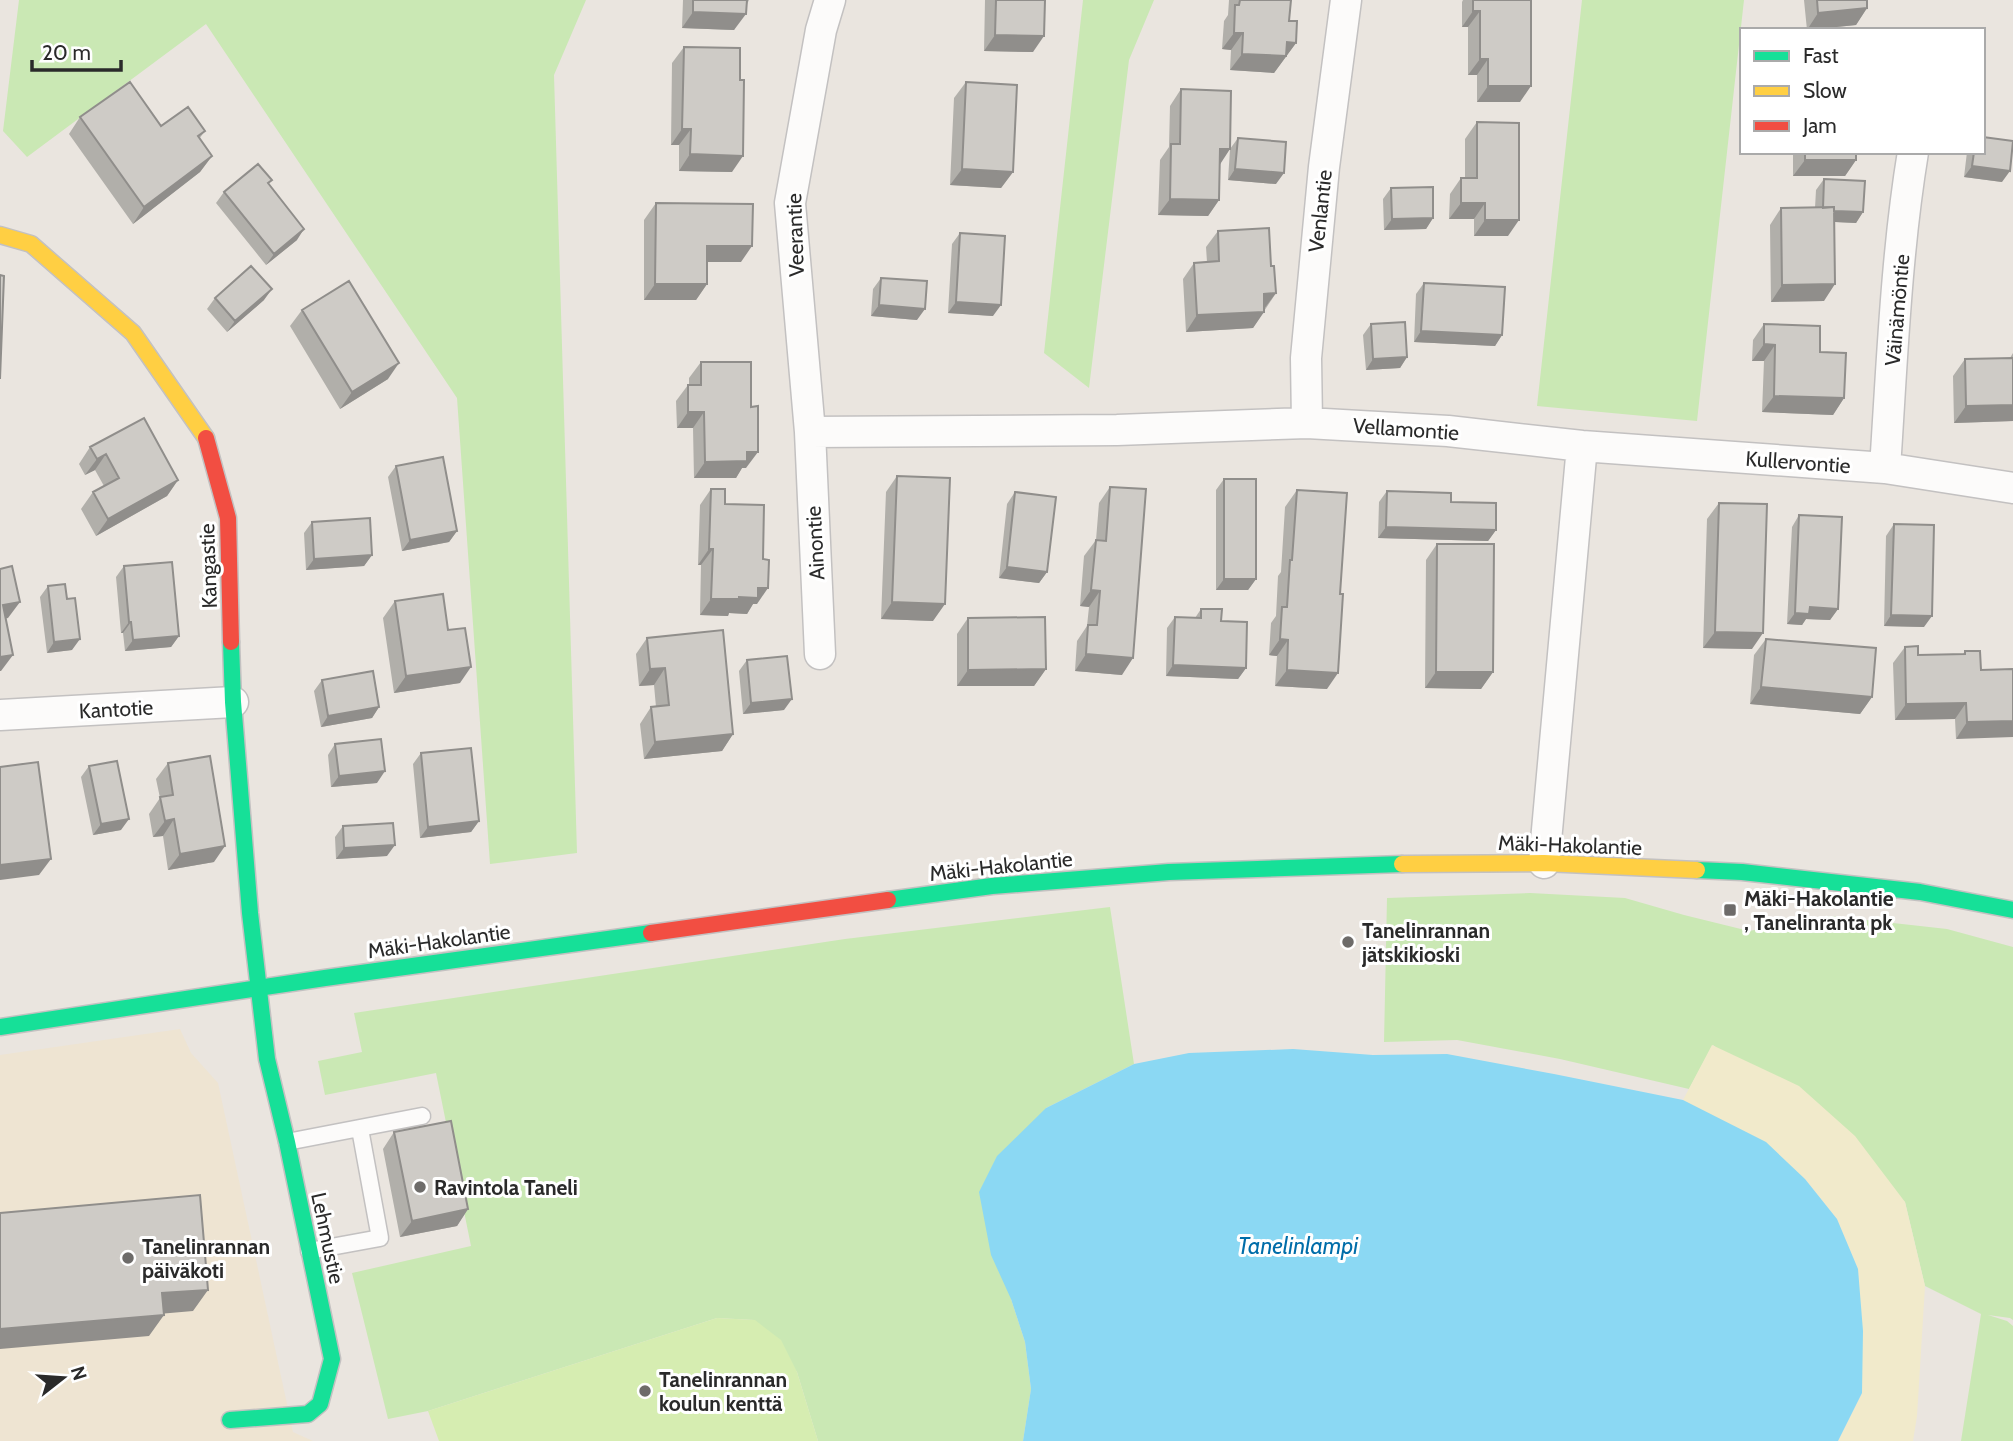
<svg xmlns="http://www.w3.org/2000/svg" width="2013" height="1441" font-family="Cabin,sans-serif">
  <rect width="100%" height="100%" fill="#eae5df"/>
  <!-- education -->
  <path fill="#eee4d2" d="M180,1029L191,1053L218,1083L293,1432L313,1441H0V1055Z"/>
  <!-- green -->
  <path fill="#cae8b4" d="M19,0H586L554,75L577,853L490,864L457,398L206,24L27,157L3,131Z
    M1083,0H1154L1129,60L1089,388L1044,353Z
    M1582,0H1744L1697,421L1537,406Z
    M1530,893L1625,898L1684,915L1749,931L1830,916L1947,929L2013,947V1320L2010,1318L1988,1315L2007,1321L2013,1326V1441H1961L1981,1314L1925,1286L1905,1202L1713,1045L1689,1089L1560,1059L1457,1040L1384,1042L1387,898Z
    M1110,907L1134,1064L1046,1108L1011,1299L1025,1342L1031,1389L1023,1441H818L797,1372L754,1320L717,1318L428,1411L388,1419L352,1273L471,1246L436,1073L325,1095L318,1061L362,1052L354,1013L845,939Z"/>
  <!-- sand -->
  <path fill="#f1eacb" d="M1712,1045L1799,1086L1855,1136L1905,1202L1925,1286L1917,1416L1913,1441H1838L1862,1393L1858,1269L1837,1219L1805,1179L1683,1100Z"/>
  <!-- pitch -->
  <path fill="#d6edb1" d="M717,1318L755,1320L781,1340L797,1372L818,1441H439L428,1411Z"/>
  <!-- water -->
  <path fill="#8bd8f3" d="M1293,1049L1373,1055L1447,1054L1554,1074L1683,1100L1766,1142L1805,1179L1837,1219L1858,1269L1863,1331L1862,1393L1838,1441H1023L1031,1389L1025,1342L1011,1299L991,1255L979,1192L997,1156L1046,1108L1134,1064L1189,1053Z"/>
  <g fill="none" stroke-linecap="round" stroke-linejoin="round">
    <!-- lane casing -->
    <g stroke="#c3c1c1" stroke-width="19">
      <path id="lane" d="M287,1142L422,1116
        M309,1251L380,1238L360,1129"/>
    </g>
    <!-- street casing -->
    <g stroke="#c3c1c1" stroke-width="33">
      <path id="street" d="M1307,423L1306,358L1324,167L1346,0
        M810,432L1117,430L1307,423L1448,431L1582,446L1885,468L2013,488
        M1885,468C1892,364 1896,255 1913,152
        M820,654L810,432L790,203L821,30L830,0
        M0,715L233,702
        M1544,863L1582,446"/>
    </g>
    <!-- fast casing -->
    <g stroke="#c3c1c1" stroke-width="19">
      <path id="fast" d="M1697,870L1742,872L1920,892L2013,910
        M888,900L992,886L1169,872L1402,864
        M0,1027L325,978L651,933
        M230,1420L308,1414L320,1404L332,1359L287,1142L267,1059L250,913L233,702L231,642"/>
    </g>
    <!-- slow casing -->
    <g stroke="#c3c1c1" stroke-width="19">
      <path id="slow" d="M0,235L31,244L133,333L206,438
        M1402,864L1544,863L1697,870"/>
    </g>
    <!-- jam casing -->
    <g stroke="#c3c1c1" stroke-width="19">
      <path id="jam" d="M206,438L228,518L231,642
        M651,933L888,900"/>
    </g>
    <!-- lane -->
    <use href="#lane" stroke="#fcfbfa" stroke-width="16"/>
    <!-- street -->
    <use href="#street" stroke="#fcfbfa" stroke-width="30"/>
    <!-- fast -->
    <use href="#fast" stroke="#16e098" stroke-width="16"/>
    <!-- slow -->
    <use href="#slow" stroke="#ffcf43" stroke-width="16"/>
    <!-- jam -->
    <use href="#jam" stroke="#f24e42" stroke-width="16"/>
  </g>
  <!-- wall -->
  <path fill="#b1afaa" d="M683,0H749L734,30L682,28Z
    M985,0H1045L1033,52L984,51Z
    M1229,0H1291L1289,21L1296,43L1274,73L1230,70L1231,50L1222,49L1224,21L1228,15Z
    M1463,0H1531L1520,102H1477V75H1468V27H1462V2Z
    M1804,0H1867V8L1856,25L1807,30Z
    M684,47L740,80L732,172L679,171V145H671L672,63Z
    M966,82L1013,172L1001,188L950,185L954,98Z
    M1181,89L1220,163L1219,200L1208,216L1158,215L1160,160L1169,147L1170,106Z
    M80,117L205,131L199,139L212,156L200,172L133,224L69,134Z
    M1477,122L1508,236H1474V219H1449L1450,194L1461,178H1465V139Z
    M1238,138L1276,184L1228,180L1230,149Z
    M1793,152H1856V160L1845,176H1793Z
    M1967,152H1983L2002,182L1964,177Z
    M1824,179L1863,212L1856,223L1835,222L1824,301L1771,302L1770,225L1781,208H1815L1816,190Z
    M1391,188L1433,218L1426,229L1384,230L1383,199Z
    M224,192L297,240L266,265L216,203Z
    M656,203L741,262H707V284L696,300H644V220Z
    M1218,231L1271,266L1276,293L1253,328L1186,332L1183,279L1194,263L1207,262L1206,247Z
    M960,233L993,316L948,313L952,244Z
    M881,278L917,320L871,316L873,289Z
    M1424,283L1502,335L1495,346L1414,342L1416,294Z
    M215,298L264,300L227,332L207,309Z
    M302,310L388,379L340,409L290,326Z
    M1371,324L1407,357L1400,368L1366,370L1363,335Z
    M1764,324L1820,352L1844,398L1833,415L1762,412L1764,361H1752L1753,340Z
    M2013,353V421L1954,423L1953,376L1965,359L2010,358Z
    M701,362L746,468H742L736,478H694L693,428H677L676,401L688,385H689V378Z
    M90,447L178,480L167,496L96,536L81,509L93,492L104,486L95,470L85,475L79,464Z
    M396,466L457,531L449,542L402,551L388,477Z
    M897,476L933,621L881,619L886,492Z
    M1224,479L1256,579L1248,590H1216V490Z
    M1110,487L1122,675L1075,671L1077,641L1087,626L1089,607L1080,606L1084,556L1096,540L1099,503Z
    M711,489L725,504L757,604H753L747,614L729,613L728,616L700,615L701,565H698L700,505Z
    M1297,490L1327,689L1275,686L1277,656L1269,655L1271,623L1276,616L1278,576L1281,572L1285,507Z
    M1387,491L1451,502L1496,530L1488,541L1378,538L1379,502Z
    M1015,492L1047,572L1039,583L999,578L1007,504Z
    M1719,503L1752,649L1703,648L1707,519Z
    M1799,515L1838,609L1830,620L1806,619L1802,625L1787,624L1792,527Z
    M312,522L372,555L364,566L306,570L304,533Z
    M1894,524L1924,627L1884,626L1886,536Z
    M1437,544L1493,672L1481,689L1425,688L1426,560Z
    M124,566L179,636L171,647L125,651L123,633H121L116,577Z
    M48,586L72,650L47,653L40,597Z
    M395,601L448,630L460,683L394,693L383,618Z
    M1201,609L1221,621L1246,668L1238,679L1166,676L1167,628L1175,617L1195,618Z
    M968,618L1046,669L1034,686H957V634Z
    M647,638L733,734L722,751L644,759L640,724L651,707H656L654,685L639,686L636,654Z
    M1766,639L1872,697L1860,714L1750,704L1754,655Z
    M1905,647L1918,655L1963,654L1965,651L1981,670L2013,669L1956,739L1955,719L1895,720L1893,663Z
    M747,660L784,710L743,714L739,671Z
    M322,680L379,707L372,718L321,727L314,691Z
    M335,744L377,783L331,787L328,755Z
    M421,753L479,821L471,832L420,838L413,764Z
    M168,763L214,862L168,870L163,836L153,837L149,814L160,798L156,779Z
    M89,766L121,830L93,835L81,777Z
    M343,826L387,856L336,859L335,837Z
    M394,1132L468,1209L457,1226L400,1237L383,1149Z"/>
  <!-- shaded-wall -->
  <path fill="#908e8b" d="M1867,8L1856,25L1807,30L1818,13Z
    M1473,11H1480L1468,27H1462Z
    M693,12L746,14L734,30L682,28Z
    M1234,33H1243L1231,50L1222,49Z
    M995,35L1044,36L1033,52L984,51Z
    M1287,42L1296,43L1274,73L1230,70L1242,54Z
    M1480,59H1488L1477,75H1468Z
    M1488,86H1531L1520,102H1477Z
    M682,129H691L679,145H671Z
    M1220,149H1230L1219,166Z
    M690,154L743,156L732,172L679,171Z
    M212,156L200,172L133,224L144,207Z
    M1805,160H1856L1845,176H1793Z
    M1972,166L2010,171L2002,182L1964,177Z
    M962,169L1013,172L1001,188L950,185Z
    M1235,169L1284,173L1276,184L1228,180Z
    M1170,199L1219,200L1208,216L1158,215Z
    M1461,203H1485L1474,219H1449Z
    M1822,210L1863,212L1856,223L1815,221Z
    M1433,218L1426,229L1384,230L1392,219Z
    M1485,220H1519L1508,236H1474Z
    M304,229L297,240L266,265L274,254Z
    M707,246H752L741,262H695Z
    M655,284H707L696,300H644Z
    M1835,284L1824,301L1771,302L1782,285Z
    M272,289L264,300L227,332L235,321Z
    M1276,293L1264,309V294Z
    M956,302L1001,305L993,316L948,313Z
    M879,305L925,309L917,320L871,316Z
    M1264,312L1253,328L1186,332L1197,315Z
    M1421,331L1502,335L1495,346L1414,342Z
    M1764,344L1775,345L1764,361H1752Z
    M1407,357L1400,368L1366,370L1373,359Z
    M399,363L388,379L340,409L352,392Z
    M1774,396L1844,398L1833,415L1762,412Z
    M2013,405V421L1954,423L1966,406Z
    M688,412H704L693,428H677Z
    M747,452H758L746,468H742L736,478H694L705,462Z
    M106,454L95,470L85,475L97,459Z
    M178,480L167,496L96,536L108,519Z
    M1386,527L1496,530L1488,541L1378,538Z
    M457,531L449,542L402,551L410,540Z
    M709,549H713L701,565H698Z
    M372,555L364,566L306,570L314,559Z
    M1007,567L1047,572L1039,583L999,578Z
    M1224,579H1256L1248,590H1216Z
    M758,588H768L757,604H753L747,614L729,613L728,616L700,615L711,599Z
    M1091,590L1100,591L1089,607L1080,606Z
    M20,602L8,618L0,620L3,605Z
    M892,602L945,604L933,621L881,619Z
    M1810,607L1838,609L1830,620L1806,619L1802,625L1787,624L1795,613Z
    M1891,615L1932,616L1924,627L1884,626Z
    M129,622H131L123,633H121Z
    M1715,632L1763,633L1752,649L1703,648Z
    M179,636L171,647L125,651L133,640Z
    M80,639L72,650L47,653L54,642Z
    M1280,639L1288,640L1277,656L1269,655Z
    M1086,654L1133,658L1122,675L1075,671Z
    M13,655L1,671H0V657Z
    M1173,665L1246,668L1238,679L1166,676Z
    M471,667L460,683L394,693L406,676Z
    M665,668L654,685L639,686L650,669Z
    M1046,669L1034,686H957L968,670Z
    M1287,670L1338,673L1327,689L1275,686Z
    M1436,672H1493L1481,689L1425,688Z
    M1761,687L1872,697L1860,714L1750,704Z
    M792,699L784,710L743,714L751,703Z
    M1966,703L1955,719L1895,720L1906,704Z
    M379,707L372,718L321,727L328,716Z
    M2013,721V737L1956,739L1967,722Z
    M733,734L722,751L644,759L655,742Z
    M385,771L377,783L331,787L339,776Z
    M129,819L121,830L93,835L101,824Z
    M174,819L163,836L153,837L165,821Z
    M479,821L471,832L420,838L428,827Z
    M395,845L387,856L336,859L344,848Z
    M225,846L214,862L168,870L180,854Z
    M51,859L39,875L0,880V865Z
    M468,1209L457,1226L400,1237L412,1221Z
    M208,1290L193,1311L147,1315L162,1293Z
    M164,1315L149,1336L0,1349V1329Z"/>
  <!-- building -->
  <path fill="#cecbc6" stroke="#908e8b" stroke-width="2" d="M693,0H747L746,14L693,12Z
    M996,0H1045L1044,36L995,35Z
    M1240,0H1291L1289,21H1297L1296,43L1287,42L1286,56L1242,54L1243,33H1234L1235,5H1239Z
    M1473,0H1531V86H1488V59H1480V11H1473Z
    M1817,0H1867V8L1818,13Z
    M684,47L740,48V80H744L743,156L690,154L691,129H682Z
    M130,82L161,126L188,107L205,131L198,136L212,156L144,207L80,117Z
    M966,82L1017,85L1013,172L962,169Z
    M1181,89L1231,91L1230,149H1220L1219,200L1170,199L1171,144H1180Z
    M1477,122L1519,123V220H1485V203H1461V178H1477Z
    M1983,137L2013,141L2010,171L1972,166L1974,152H1983Z
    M1238,138L1286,142L1284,173L1235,169Z
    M1805,152H1856V160H1805Z
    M258,164L272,180L268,183L304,229L274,254L224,192Z
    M1824,179L1865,181L1863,212L1834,211V207L1823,208Z
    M1433,187V218L1392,219L1391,188Z
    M656,203L753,204L752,246H707V284H655Z
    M1834,207L1835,284L1782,285L1781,208Z
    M1269,228L1271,266H1274L1276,293L1264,294V312L1197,315L1194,263L1219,261L1218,231Z
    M960,233L1005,236L1001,305L956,302Z
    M251,266L272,289L235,321L215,298Z
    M0,275L4,276L0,379Z
    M881,278L927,281L925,309L879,305Z
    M349,281L399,363L352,392L302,310Z
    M1424,283L1505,287L1502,335L1421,331Z
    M1405,322L1407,357L1373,359L1371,324Z
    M1764,324L1820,326V352L1846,353L1844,398L1774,396L1775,345L1764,344Z
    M2013,358V405L1966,406L1965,359Z
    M701,362H751V407L758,406V452H747V461L705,462L704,412H688V385H701Z
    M144,418L178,480L108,519L93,492L119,478L106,454L97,459L90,447Z
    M443,457L457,531L410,540L396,466Z
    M897,476L950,478L945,604L892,602Z
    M1224,479H1256V579H1224Z
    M1110,487L1146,489L1133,658L1086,654L1088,625H1097L1100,591L1091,590L1096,540L1106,541Z
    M711,489H725V504L764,505L763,559L769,560L768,588H758V598L739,597V599H711L713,549H709Z
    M1297,490L1347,493L1340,594H1343L1338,673L1287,670L1288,640L1280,639L1282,607H1287L1290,560H1292Z
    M1387,491L1451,493V502L1496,503V530L1386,527Z
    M1015,492L1056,497L1047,572L1007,567Z
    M1719,503L1767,504L1763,633L1715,632Z
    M1799,515L1842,517L1838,609L1810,607L1809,614L1795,613Z
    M370,518L372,555L314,559L312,522Z
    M1894,524L1934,525L1932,616L1891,615Z
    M1437,544H1494L1493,672H1436Z
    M172,562L179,636L133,640L131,622H129L124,566Z
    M12,566L20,602L3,605L13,655L0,657V569Z
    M65,584L67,599L75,598L80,639L54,642L48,586Z
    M443,594L448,630L465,628L471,667L406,676L395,601Z
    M1201,609H1222L1221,621L1247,622L1246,668L1173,665L1175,617L1201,618Z
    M1045,617L1046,669L968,670V618Z
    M723,630L733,734L655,742L651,707L669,705L665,668L650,669L647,638Z
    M1766,639L1876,648L1872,697L1761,687Z
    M1918,646V655L1965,654V651H1980L1981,670L2013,669V721L1967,722L1966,703L1906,704L1905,647Z
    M787,656L792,699L751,703L747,660Z
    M373,671L379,707L328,716L322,680Z
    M381,739L385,771L339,776L335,744Z
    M471,748L479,821L428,827L421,753Z
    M210,756L225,846L180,854L174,819L165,821L160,797L173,795L168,763Z
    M117,761L129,819L101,824L89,766Z
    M38,762L51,859L0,865V767Z
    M393,823L395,845L344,848L343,826Z
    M451,1121L468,1209L412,1221L394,1132Z
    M200,1195L208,1290L162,1293L164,1315L0,1329V1213Z"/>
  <!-- markers -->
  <g fill="#6d6b69" stroke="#fff" stroke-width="2.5">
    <rect x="1723" y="903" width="14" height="14" rx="3.5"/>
    <circle cx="1348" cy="942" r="7"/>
    <circle cx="420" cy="1187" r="7"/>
    <circle cx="128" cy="1258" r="7"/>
    <circle cx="645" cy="1391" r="7"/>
  </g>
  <g text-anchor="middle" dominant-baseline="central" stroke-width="6" stroke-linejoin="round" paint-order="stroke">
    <!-- street labels -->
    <g font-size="21" fill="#2a2a2a" stroke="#fff">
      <text transform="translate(1320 211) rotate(-84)">Venlantie</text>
      <text transform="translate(795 235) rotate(-92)">Veerantie</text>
      <text transform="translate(1897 310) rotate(-85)">Väinämöntie</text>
      <text transform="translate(1406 429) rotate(4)">Vellamontie</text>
      <text transform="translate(1798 462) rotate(4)">Kullervontie</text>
      <text transform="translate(815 543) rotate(-93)">Ainontie</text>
      <text transform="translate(208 566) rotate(-92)">Kangastie</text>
      <text transform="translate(116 709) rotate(-3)">Kantotie</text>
      <text transform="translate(1570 845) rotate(2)">Mäki-Hakolantie</text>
      <text transform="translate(1001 866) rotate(-6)">Mäki-Hakolantie</text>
      <text transform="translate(439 941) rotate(-8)">Mäki-Hakolantie</text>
      <text transform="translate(328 1238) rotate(78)">Lehmustie</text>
    </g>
    <!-- poi labels -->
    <g font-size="21" font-weight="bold" fill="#2a2a2a" stroke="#fff" text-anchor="start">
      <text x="1744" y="898">Mäki-Hakolantie<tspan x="1744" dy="24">, Tanelinranta pk</tspan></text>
      <text x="1362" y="930">Tanelinrannan<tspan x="1362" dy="24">jätskikioski</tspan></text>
      <text x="434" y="1187">Ravintola Taneli</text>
      <text x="142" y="1246">Tanelinrannan<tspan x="142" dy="24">päiväkoti</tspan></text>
      <text x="659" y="1379">Tanelinrannan<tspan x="659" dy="24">koulun kenttä</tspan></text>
    </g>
    <!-- water labels -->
    <g font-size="23" font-style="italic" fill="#006da9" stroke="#fff">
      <text x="1298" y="1246">Tanelinlampi</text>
    </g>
  </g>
  <!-- legend -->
  <rect x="1740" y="28" width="245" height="126" fill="#ffffff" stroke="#aaaaaa" stroke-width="2"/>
  <rect x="1754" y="51" width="35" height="10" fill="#16e098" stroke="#aaaaaa" stroke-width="2"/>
  <text x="1803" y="63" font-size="21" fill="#2a2a2a">Fast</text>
  <rect x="1754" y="86" width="35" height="10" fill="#ffcf43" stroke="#aaaaaa" stroke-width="2"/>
  <text x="1803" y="98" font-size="21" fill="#2a2a2a">Slow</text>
  <rect x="1754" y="121" width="35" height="10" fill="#f24e42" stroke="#aaaaaa" stroke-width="2"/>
  <text x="1803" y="133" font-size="21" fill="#2a2a2a">Jam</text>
  <!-- north arrow -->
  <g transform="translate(63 1378) rotate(73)" stroke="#ffffff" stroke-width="5" paint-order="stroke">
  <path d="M0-5L12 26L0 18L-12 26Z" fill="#2a2a2a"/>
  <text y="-10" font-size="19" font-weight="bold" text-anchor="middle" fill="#2a2a2a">N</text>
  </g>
  <!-- scale -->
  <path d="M32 60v10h89v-10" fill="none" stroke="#2a2a2a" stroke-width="3.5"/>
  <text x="42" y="60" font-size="21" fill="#2a2a2a" stroke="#ffffff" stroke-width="5" paint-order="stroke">20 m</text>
</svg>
